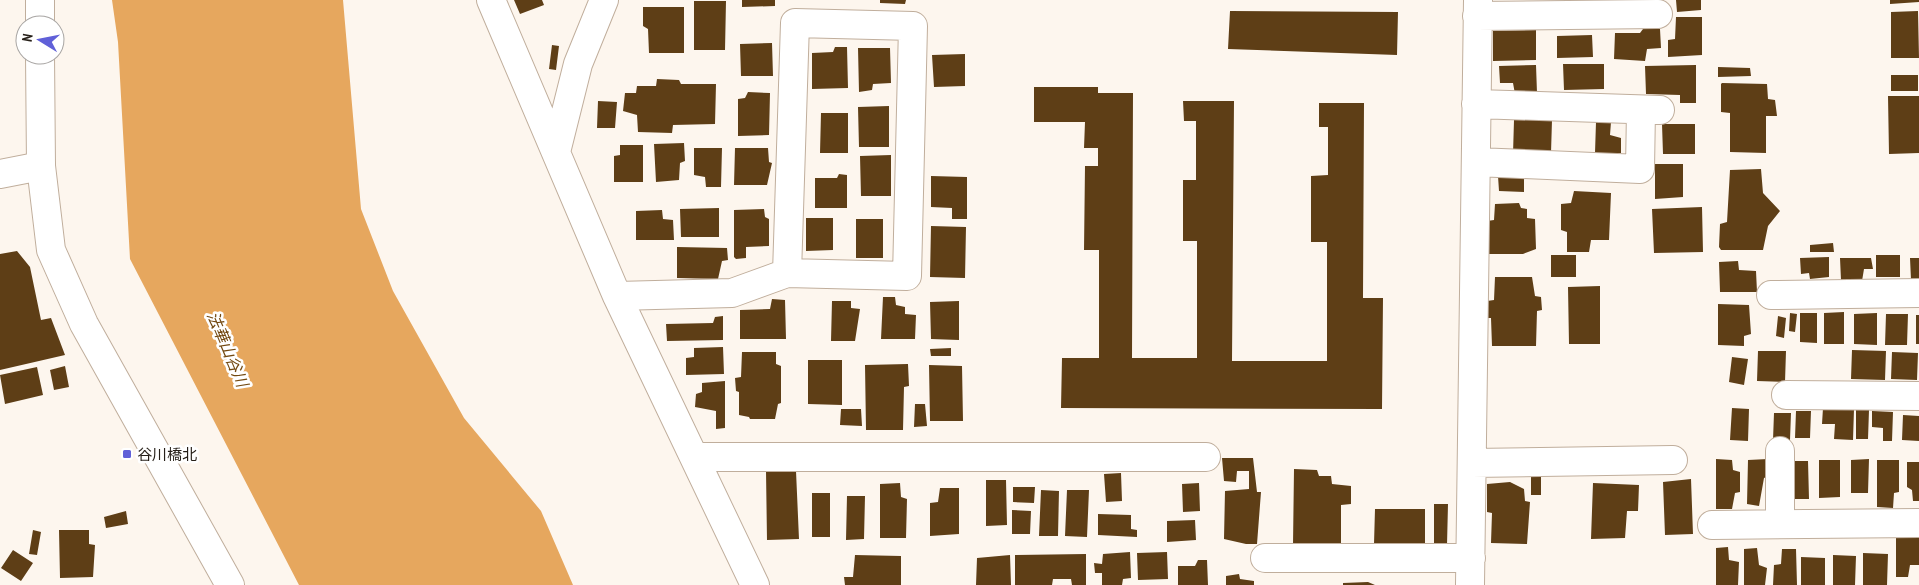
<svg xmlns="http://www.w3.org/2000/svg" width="1919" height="585" font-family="'PT Sans Narrow','Noto Sans JP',sans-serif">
  <rect width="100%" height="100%" fill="#fdf6ee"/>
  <!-- water -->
  <path fill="#e6a75e" d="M112,0H343L361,209L393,291L464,418L541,511L573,585H299L130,259L118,42Z"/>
  <!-- building -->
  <path fill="#5e3e16" d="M514,0H542L544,5L520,14Z
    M742,0H775V6L742,7Z
    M880,0H906L905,4L880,3Z
    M1676,0H1701V10L1677,12Z
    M1890,0H1919V2L1890,4Z
    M694,1H726L725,50H694Z
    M643,7H684V53H649L648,29L643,26Z
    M1230,11L1398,12L1397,55L1228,49Z
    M1918,11L1919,58H1891V12Z
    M1676,17H1702V55L1668,57V40L1675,39Z
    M1643,29H1660L1661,48L1647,49L1645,61L1614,59L1615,33H1640Z
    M1536,30V60L1493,61V31Z
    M1592,35L1593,57L1557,58V36Z
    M772,43L773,76H741L740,44Z
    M552,45L559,46L556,70L549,69Z
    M835,47H847L848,88L812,89V53L833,52Z
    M858,48H890L891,83L873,84L872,90L859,92Z
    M965,54V86L934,87L932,55Z
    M1563,64H1604V89L1564,90Z
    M1536,65L1537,93L1515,94L1513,83H1500L1499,66Z
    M1696,65V103H1680V95L1646,94L1645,66Z
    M1718,67L1750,68L1751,76L1718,77Z
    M1891,75H1918V91H1891Z
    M657,79L679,80L681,84H716L715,124L673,125L672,133L638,132L637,115L623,111L625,93H636L637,86H656Z
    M1722,83L1767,84L1768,99L1775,100L1777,116H1766V153L1730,152V113L1721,112V84Z
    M1034,87H1098V93H1133L1132,358H1197V241H1183V180H1196V121H1184L1183,101H1234L1232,361H1327V242H1311V176L1328,175V127H1319V103H1364L1363,298H1383L1382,409L1061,408L1062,358H1099V250H1084L1085,166H1098V148H1084L1085,122H1034Z
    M748,92L770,93L769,135L738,136V99L745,98Z
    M1888,96H1919V153L1889,154Z
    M598,101L617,102L615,128H597Z
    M889,106V147H859L858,107Z
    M821,113H848V153H820Z
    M1514,120H1552L1551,153L1513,154Z
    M1596,122H1611L1610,135L1621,138V153H1595Z
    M1662,124H1695V154H1663Z
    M684,143L685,161L680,163L679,180L656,182L654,144Z
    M620,145H643V182H614V156L620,155Z
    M694,148H722L721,187H706L705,177L694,175Z
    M735,148H768L769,162L772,163L767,185H734Z
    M891,155V196H861L860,156Z
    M1655,164H1683V197L1655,199Z
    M1761,169L1763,193L1780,211L1768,226L1763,250H1721L1719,247L1720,224L1727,222L1730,170Z
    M839,174L847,175V208H815V178H837Z
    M931,176L967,177V219H952V208L931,207Z
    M1498,176L1524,177V192L1499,191Z
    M1574,191L1611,193L1609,240H1591L1589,252H1567V232L1561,230V204L1571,203Z
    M1519,203L1521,208L1527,209V218L1535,219L1536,249L1523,254H1487V221L1494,220L1495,204Z
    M1702,207L1703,252L1654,253L1652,209Z
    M719,208V237H681L680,209Z
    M764,209L765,217L769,219V246L746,247V258L736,259L734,257V210Z
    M662,210L663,219L673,220L674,240H636V211Z
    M806,218H833V250L806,251Z
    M856,219H883V258H856Z
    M931,226L966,227L965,278L930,277Z
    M1833,243L1834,252H1810V245Z
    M677,247L727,248L728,260L722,261L718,279L677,278Z
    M17,251L30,267L41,320L51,318L65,355L0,370V254Z
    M1551,255H1576V277H1551Z
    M1876,255H1900V277H1876Z
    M1829,257V277L1810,279L1809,273L1801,274L1800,258Z
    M1840,258H1871L1873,269H1864L1862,281L1841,280Z
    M1910,258H1919V280H1911Z
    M1738,261L1739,270L1756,271L1757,292H1720L1719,262Z
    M1495,277H1532L1535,296L1541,297L1542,310L1537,311L1536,346H1492L1491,318H1486L1487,301L1494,300Z
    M1600,286V344H1569L1568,287Z
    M883,297H895L896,305L905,307V314L916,315L915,339H881Z
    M772,299L785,300L786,339H740V310L770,309Z
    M832,301H851V308L860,309L855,341H831Z
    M959,301V340L931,339L930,302Z
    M1718,304L1749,305L1751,334L1744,336V346L1718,345Z
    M1844,312V344H1824V313Z
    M1790,313L1797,314L1795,332L1789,331Z
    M1800,313H1817V343L1800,342Z
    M1877,313V345L1854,344V314Z
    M1886,314H1908L1907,345H1885Z
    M1916,315H1919V344H1916Z
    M723,316V340L667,341L666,324L713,323L715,317Z
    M1778,316L1786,318L1784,338L1776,336Z
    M723,347L724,374L686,375V358L694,357V348Z
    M951,348V356H931L930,349Z
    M1852,350L1886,351L1885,380L1851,379Z
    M1758,351H1786L1785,382L1757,381Z
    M742,352H776V364L781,366V403L778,404L775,419H750L749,417L739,415V392L736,391L735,378L741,377Z
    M1892,352L1918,353L1917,380L1891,379Z
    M1732,357L1748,359L1744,385L1729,382Z
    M808,360H842V405L808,404Z
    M908,364L909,386L904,387L903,430H866L865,365Z
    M929,365L962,366L963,421H930Z
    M65,366L69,387L54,390L50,370Z
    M37,367L43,395L5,404L0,375Z
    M725,381V428L716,429V411L695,407L696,394L702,392V383Z
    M915,404H925L927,426L914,427Z
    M1732,408L1749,409L1748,441L1730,440Z
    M1823,408L1854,409L1853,440L1834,439L1835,424H1822Z
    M841,409H861L862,426L840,425Z
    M1856,410H1869L1868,439H1856Z
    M1796,411H1811L1810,438H1795Z
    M1872,411L1893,412L1892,441H1883V428L1872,427Z
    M1774,413H1791L1790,440H1773Z
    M1903,415L1919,416V441L1902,440Z
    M1222,458H1253L1257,492H1261L1257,544H1246L1224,539L1225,491L1249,489V471H1237L1236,482L1224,481Z
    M1716,459L1732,460L1733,470L1740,472V492L1735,493L1732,509H1716Z
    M1768,459L1769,476L1764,478L1759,506L1747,504L1748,460Z
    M1869,459L1868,493H1851V460Z
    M1819,460H1840V497L1819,498Z
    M1877,460H1899V492L1894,493L1893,508L1877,507Z
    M1788,461H1808L1809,499H1789Z
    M1907,462H1919V501H1913L1912,490L1907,487Z
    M1294,469L1317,470L1319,476H1331L1332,484L1351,486V504L1341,505V545H1293Z
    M766,471H796L799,539L767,540Z
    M1541,472V495H1531V473Z
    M1121,473L1122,501L1106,502L1104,474Z
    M1691,479L1693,534L1665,535L1663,482Z
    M986,480H1006L1007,525L986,526Z
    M1510,482L1524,489L1525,501L1530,502L1527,544L1491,543L1492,513L1487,512V484Z
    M900,483L901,497L907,499L906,538H880V484Z
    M1199,483L1200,511L1183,512L1182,484Z
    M1593,483L1639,485L1638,511H1627L1625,538L1591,539Z
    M1013,487H1035L1034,503L1013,502Z
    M940,488H959V534L930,536V503L938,502Z
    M1041,490L1059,491L1058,536H1039Z
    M1067,490H1089L1087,537L1065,536Z
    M812,493H830V537H812Z
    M847,496H865L864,539L846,540Z
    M1434,504H1448L1447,545H1434Z
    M1375,509H1425V543L1374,544Z
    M1012,510L1031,511L1030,534H1012Z
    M126,511L128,524L106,528L104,517Z
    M1098,514L1131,515V529L1137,530V537L1098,535Z
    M1195,520L1196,540L1167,542V521Z
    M33,530L41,532L37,555L29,554Z
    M59,530H89V544L95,545L93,577L60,578Z
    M1896,537H1919V565H1910L1908,577H1896Z
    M1728,547L1729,560L1739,562L1738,585H1716V548Z
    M1757,548L1759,565L1767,568L1765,585H1744V549Z
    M1782,549H1796L1797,585H1773L1774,565L1781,564Z
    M13,550L33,563L21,581L1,568Z
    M1130,552L1131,578L1123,579L1122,585H1102V573H1095L1094,563L1102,564L1103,554Z
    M1167,552L1168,579L1138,580L1137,553Z
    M1863,553L1888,554L1887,585H1863Z
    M1086,554V585H1072L1071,579H1053L1052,585H1015V555Z
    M855,555L901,556V585H845L844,577H853Z
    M1010,555L1011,585H976L977,558Z
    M1833,555L1856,556L1855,585H1833Z
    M1801,557L1825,558V585H1801Z
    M1198,560H1207L1208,585H1178V566H1195Z
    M1239,574L1240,579L1254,581V585H1226V576Z
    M1368,582L1375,585H1343V583Z"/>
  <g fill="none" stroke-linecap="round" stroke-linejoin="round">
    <!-- minor casing -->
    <g stroke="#c0ae9c" stroke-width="30">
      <path id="minor" d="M491,0L617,296L755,585
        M1477,16L1658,14
        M1476,104L1660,110
        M556,152L578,64L604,0
        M1476,162L1640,169L1641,110
        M0,174L41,166
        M1771,295L1919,293
        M617,296L732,293L787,273L907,276L913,26L795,23L787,273
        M1786,395L1919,396
        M694,457H1206
        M1472,463L1673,460
        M1780,524V451
        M1712,525L1919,523
        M1265,558H1471
        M1470,585L1478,0"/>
    </g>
    <!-- tertiary casing -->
    <g stroke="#c0ae9c" stroke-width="30">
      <path id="tertiary" d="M40,0V25
        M40,55L41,166L51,250L84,324L230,585"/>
    </g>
    <!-- minor -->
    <use href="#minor" stroke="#fff" stroke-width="28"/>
    <!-- tertiary -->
    <use href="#tertiary" stroke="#fff" stroke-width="28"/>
  </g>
  <!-- markers -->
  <rect fill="#6060d8" stroke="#fff" stroke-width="2" x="122" y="449" width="10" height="10" rx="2.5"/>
  <g text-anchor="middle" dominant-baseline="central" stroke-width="5" stroke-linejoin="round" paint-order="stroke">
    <!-- poi labels -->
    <g font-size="15" fill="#261f18" stroke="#fff" text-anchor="start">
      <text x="137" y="454">谷川橋北</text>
    </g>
    <!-- water labels -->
    <g font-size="16" font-style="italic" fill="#734911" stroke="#fff">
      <text transform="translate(228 349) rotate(67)">法華山谷川</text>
    </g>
  </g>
  <!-- north arrow -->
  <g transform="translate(40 40) rotate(280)"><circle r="24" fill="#ffffff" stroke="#a8a5a3"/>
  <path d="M0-4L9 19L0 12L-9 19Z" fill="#6060d8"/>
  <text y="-8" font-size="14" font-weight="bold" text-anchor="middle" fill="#261f18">N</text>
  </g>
</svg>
